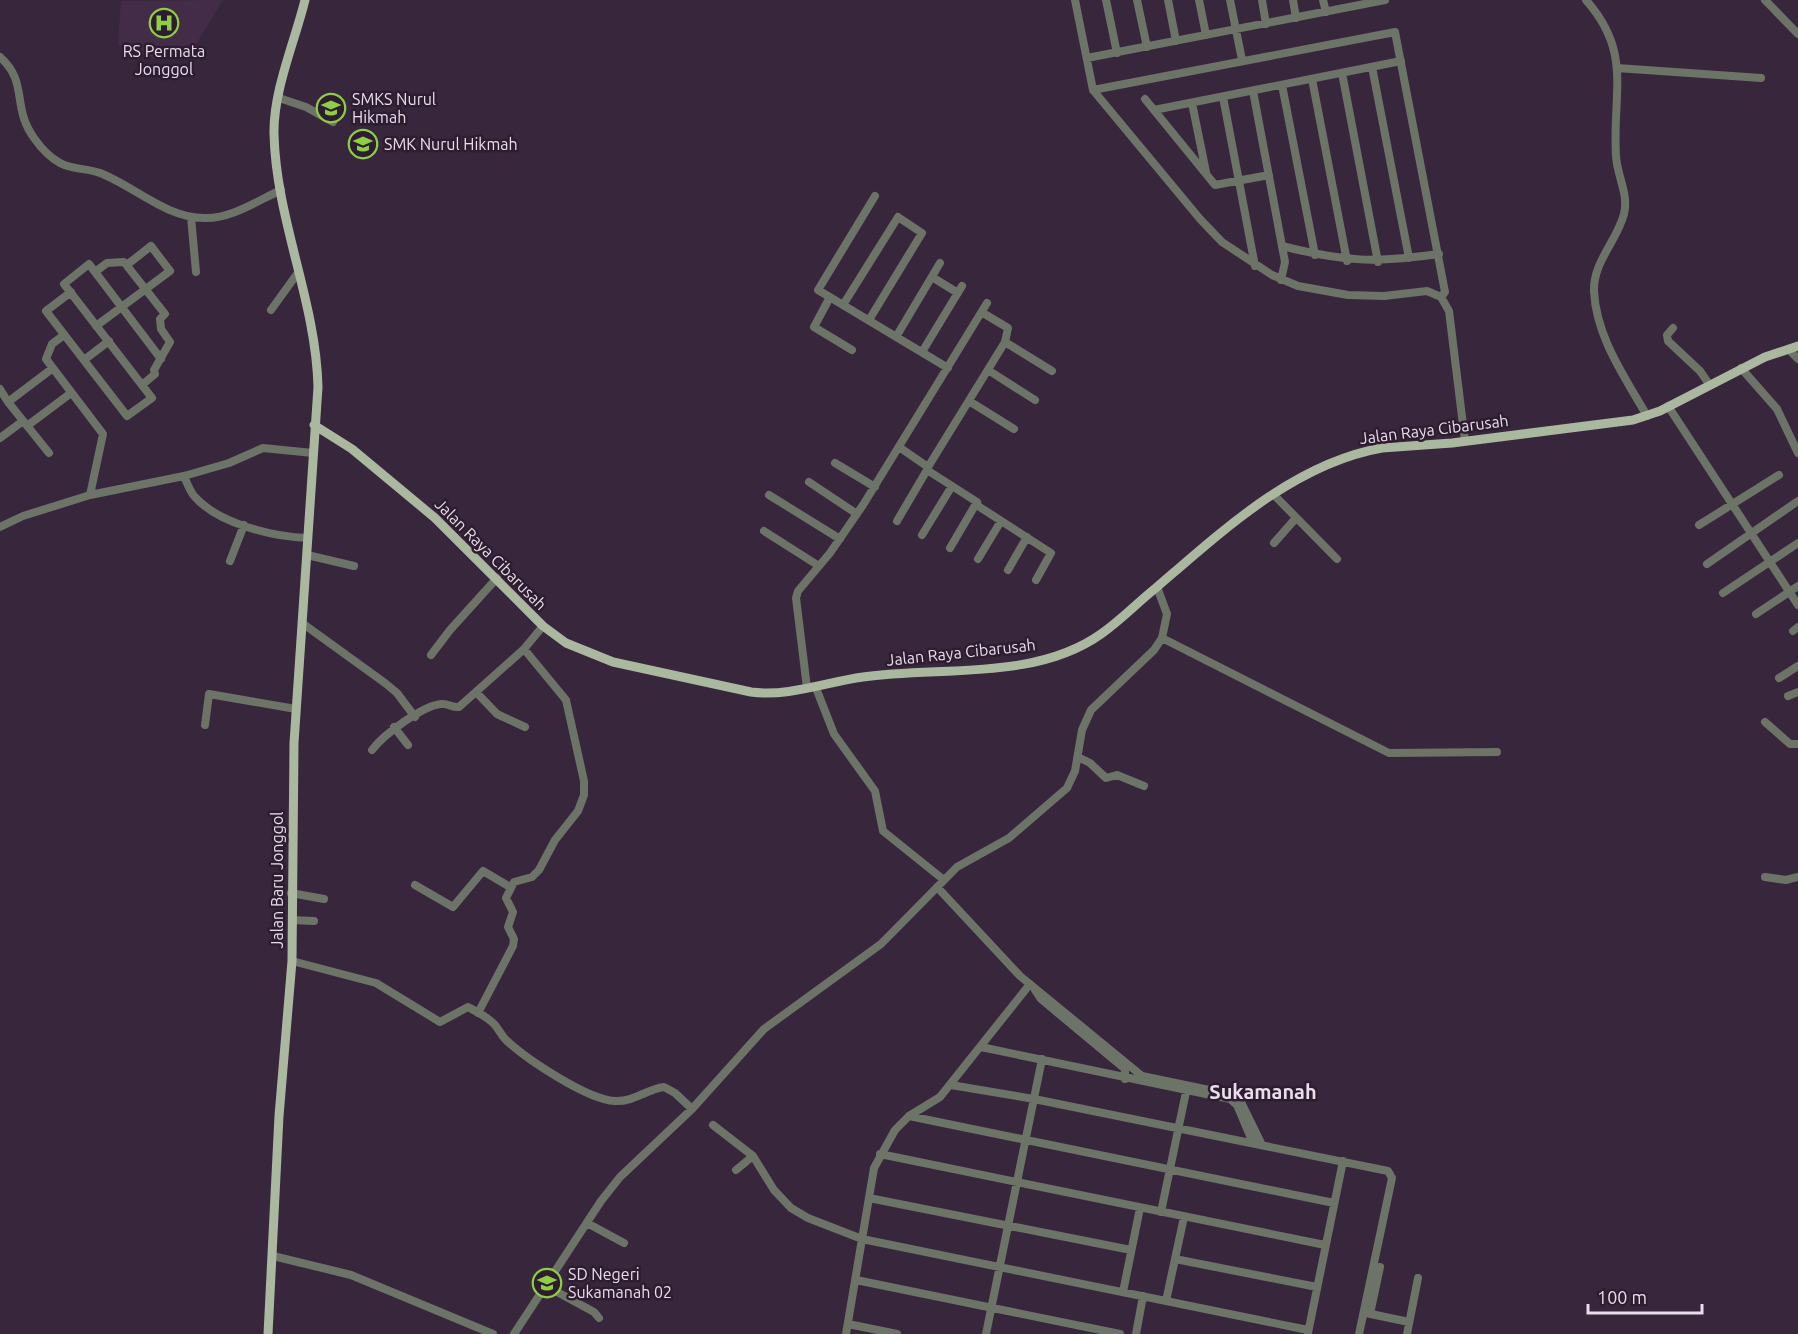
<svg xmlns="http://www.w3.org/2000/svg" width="1798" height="1334" font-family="Ubuntu,sans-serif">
  <rect width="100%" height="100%" fill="#38273c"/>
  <!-- built -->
  <path fill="#432c47" d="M223,0L190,54L155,59L118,45L121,1Z"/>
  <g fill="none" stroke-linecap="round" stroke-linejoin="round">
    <!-- minor -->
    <path stroke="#6c7367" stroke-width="8" d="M1075,0L1093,90L1200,219L1222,242L1272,275L1298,286L1348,295L1384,296L1427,291L1441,297L1449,311L1465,441
      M1106,0L1117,53
      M1137,0L1147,47
      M1168,0L1176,41
      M1199,0L1206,35
      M1230,0L1242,60
      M1262,0L1266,24
      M1293,0L1296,18
      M1323,0L1326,12
      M1586,0C1633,53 1612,93 1616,156C1617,176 1629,194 1624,214C1617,241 1593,262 1594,291C1596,337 1625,377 1647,416
      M1765,0L1798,34
      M0,57C29,83 11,106 34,138C41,148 49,157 60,163C73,170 87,168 100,173C134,186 166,218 204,218C231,219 257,201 281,190
      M1087,58L1385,0
      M1372,67L1409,258
      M1617,68L1761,78
      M1342,73L1378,262
      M1312,79L1347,261
      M1282,85L1315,255
      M1093,90L1395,32L1445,292L1441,297
      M1253,91L1285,262L1281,280
      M1223,97L1255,266
      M279,98L306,107L333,122
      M1145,99L1215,185L1269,175
      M1192,103L1206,172
      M1154,110L1401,61
      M875,196L818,290L948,368
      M191,217L196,272
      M1282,246C1345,262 1375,263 1439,254
      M95,272L107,263L124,262L165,314L160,319L161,329L170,342L154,370L155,374L142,385
      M932,277L958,293
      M71,292L46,311L127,416L152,398L64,284L89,264L161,359
      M830,297L814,327L852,350
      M843,305L898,217L922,233L869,320
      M271,310L297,274
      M96,326L170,271L151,246L128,264
      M1673,328L1667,335L1668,341L1700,371L1709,384
      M64,335L52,344L46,359L103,434L90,495
      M896,337L940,263
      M1005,342L1052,371
      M1788,349L1798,359
      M922,352L962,286
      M84,360L109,341
      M1741,368L1777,409L1798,453
      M988,370L1035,400
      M0,389L8,402L53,368
      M969,401L1014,429
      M8,402L49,453
      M1668,406L1798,605
      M27,426L71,393
      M0,438L23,421
      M899,447L928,467L927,470L977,502L978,506L1051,553L1036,580
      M835,463L875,487
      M928,467L1005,342L1008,328L983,313
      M184,476C187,483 190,492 195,497C219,524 274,537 308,538
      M809,482L857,514
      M769,495L840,539
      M1274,495L1337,559
      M897,521L927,470
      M1699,525L1779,475
      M0,527L23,516L90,495L184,476L229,463L263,448L313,453
      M764,531L819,566
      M922,535L952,486
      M1274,543L1296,518
      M950,548L977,502
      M307,555L354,566
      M978,559L1001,521
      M230,561L244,525
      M1707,564L1798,501
      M1008,570L1027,537
      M1723,593L1798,543
      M1756,614L1798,586
      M302,623L385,683L397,693L415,717
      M1793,631L1798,627
      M1162,638L1389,753L1497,752
      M431,655L450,630L497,578
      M1779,678L1798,666
      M807,688L796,598L798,591L830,553L863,505L987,303
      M816,688L834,734L875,791L883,831L944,880
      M476,692L497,714L525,727
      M1788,696L1798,692
      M1765,722L1790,744H1798
      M205,725L209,694L296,709
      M394,727L408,745
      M372,750C383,735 422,706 441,704C448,703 452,708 459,707L524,649L543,626
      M1078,757L1090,763L1106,778L1117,775L1144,786
      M1765,877L1786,880L1798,877
      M415,885L453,907L483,871L510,887
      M937,887L1020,976L1142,1076L1238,1096L1262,1145
      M291,893L324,899
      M292,920L314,921
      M292,961L376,983L440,1022L468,1007C477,1012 488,1017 495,1025C499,1030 502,1036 506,1040C526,1059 588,1100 615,1101C634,1102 647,1089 664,1087L675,1093L692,1109
      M1035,990L1041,999L1125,1069V1079
      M478,1013L513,946L514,939L508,927L513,912L506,898L514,882L532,877L539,870L555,840L578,811L584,795V781L566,700L524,649
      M981,1047L1230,1099L1237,1105L1253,1143
      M951,1085L1034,1099L1388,1171L1392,1178L1359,1334
      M909,1116L1334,1203
      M713,1125L753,1156L774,1190L791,1208L808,1218L862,1239L1308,1330
      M880,1154L1325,1245
      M736,1170L753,1156
      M869,1198L1131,1250
      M1161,1212L1186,1092
      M587,1223L624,1243
      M273,1256L351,1275L493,1334
      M1175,1259L1317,1287
      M856,1280L1120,1334
      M546,1286L594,1312L599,1318
      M1123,1292L1140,1208
      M1166,1301L1184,1217
      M1366,1313L1409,1322
      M1370,1314L1380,1267
      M848,1324L897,1334
      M1308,1333L1343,1161
      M514,1334L601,1201L620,1177L692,1109L764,1029L881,944L957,867L1009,838L1067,788L1075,771L1082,730L1091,710L1154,650L1162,638L1167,614L1157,587
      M846,1334L874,1168L895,1130L909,1116L940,1097L1030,984
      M986,1334L1042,1059
      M1136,1334L1143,1296
      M1407,1334L1418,1278"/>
    <!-- major -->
    <path stroke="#aab89f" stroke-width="9" d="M314,425L352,449L435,518L543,626L566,643L613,662L751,692C789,697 826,682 863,677C940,666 1035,681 1101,634C1121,620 1138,602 1157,587C1222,531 1295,463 1382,448L1452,443L1633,420L1660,411L1765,357L1798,346
      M268,1334L279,1116L292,961L294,743L318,387C316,301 276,220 274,134C273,91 295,41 305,0"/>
  </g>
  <!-- icons -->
  <defs>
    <g id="hospital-ring" transform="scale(1.5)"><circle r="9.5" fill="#2e1d31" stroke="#8dce44" stroke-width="1.5"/><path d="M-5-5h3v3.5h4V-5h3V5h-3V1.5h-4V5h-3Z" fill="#8dce44"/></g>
    <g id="school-ring" transform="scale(1.5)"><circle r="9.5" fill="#2e1d31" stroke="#8dce44" stroke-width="1.5"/><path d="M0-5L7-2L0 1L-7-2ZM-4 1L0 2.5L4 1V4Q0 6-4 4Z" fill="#8dce44"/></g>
  </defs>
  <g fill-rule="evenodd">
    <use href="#hospital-ring" x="164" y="23"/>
    <use href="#school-ring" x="331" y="108"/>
    <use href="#school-ring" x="363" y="144"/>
    <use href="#school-ring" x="547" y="1283"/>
  </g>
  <g text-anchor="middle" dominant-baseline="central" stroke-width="5" stroke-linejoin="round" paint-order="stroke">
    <!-- poi labels -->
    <g font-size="16" fill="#e8ddea" stroke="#2e1d31" text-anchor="start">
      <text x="164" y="51" text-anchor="middle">RS Permata<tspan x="164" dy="18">Jonggol</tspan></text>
      <text x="352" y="99">SMKS Nurul<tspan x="352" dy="18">Hikmah</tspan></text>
      <text x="384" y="144">SMK Nurul Hikmah</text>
      <text x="568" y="1274">SD Negeri<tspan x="568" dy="18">Sukamanah 02</tspan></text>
    </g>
    <!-- street labels -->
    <g font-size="16" fill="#e8ddea" stroke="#2e1d31">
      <text transform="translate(1434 429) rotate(-7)">Jalan Raya Cibarusah</text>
      <text transform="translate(491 554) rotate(45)">Jalan Raya Cibarusah</text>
      <text transform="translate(961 652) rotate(-6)">Jalan Raya Cibarusah</text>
      <text transform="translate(277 880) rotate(-90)">Jalan Baru Jonggol</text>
    </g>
    <!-- quarter labels -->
    <g font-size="20" font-weight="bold" fill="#e8ddea" stroke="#2e1d31">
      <text x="1263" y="1091">Sukamanah</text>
    </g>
  </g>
  <!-- scale -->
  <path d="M1588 1304v9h114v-9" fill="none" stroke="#e8ddea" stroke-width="3"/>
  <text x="1597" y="1304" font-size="18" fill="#e8ddea" stroke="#2e1d31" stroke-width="4.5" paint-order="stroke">100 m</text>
</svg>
